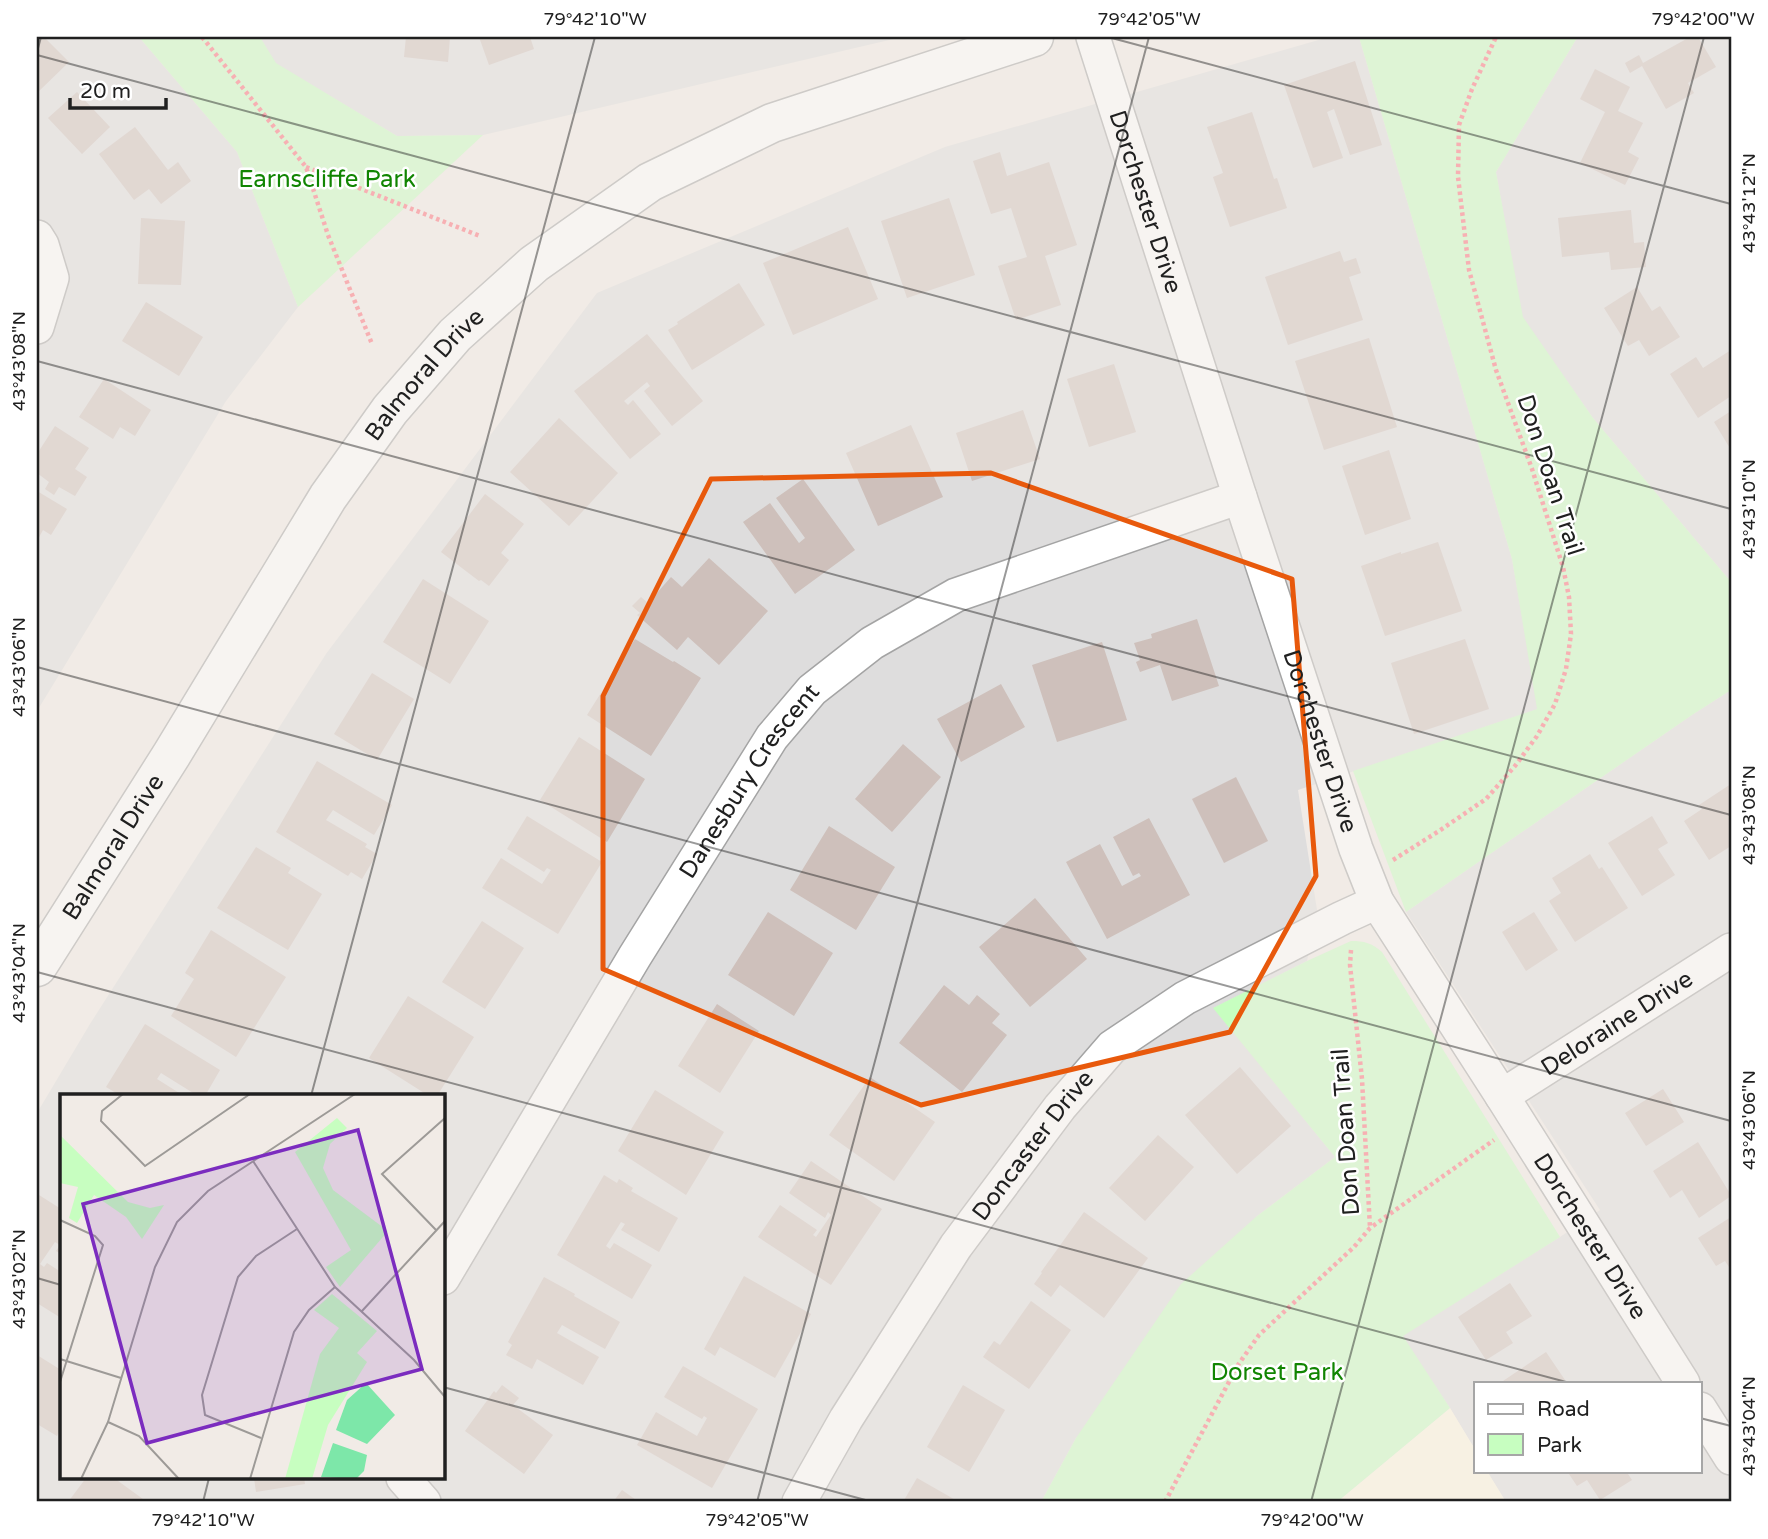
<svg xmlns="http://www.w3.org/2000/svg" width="1768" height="1539" font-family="'Varela Round',sans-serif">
  <rect width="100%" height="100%" fill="#f1ebe6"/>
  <!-- residential -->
  <path fill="#dedddd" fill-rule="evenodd" d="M37,37H139L237,152L298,307L226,401L37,711Z
    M260,37H902L483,135L397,136L275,63Z
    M1329,37H1359L1512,559L1538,709L1298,790L1317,910L1307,961L1214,1008L1335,1157L1257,1216L1076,1438L1041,1502H37V1113L90,1024L326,654L597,293L945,147ZM61,1096H443V1478H61Z
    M1579,37H1731V582L1593,418L1522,317L1496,172L1577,38Z
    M1731,690V1502H1506L1487,1471H1700V1383H1476V1451L1450,1408L1402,1336L1560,1237L1600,1210L1406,912L1692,715Z"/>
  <!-- education -->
  <path fill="#fff9e1" d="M1450,1408L1476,1451V1471H1487L1506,1502H1337Z"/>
  <!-- park -->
  <path fill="#c7fec0" d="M139,37H260L276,63L397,136L483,135L298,307L237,152Z
    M1359,37H1579L1577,38L1496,172L1523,317L1593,418L1731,582V690L1692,715L1406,912L1353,771L1537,709L1512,559Z
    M1351,941C1364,941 1372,943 1382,952L1560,1237L1403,1336L1450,1408L1337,1502H1041L1076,1438L1181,1284L1257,1216L1335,1157L1213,1008L1307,961Z"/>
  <!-- building -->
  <path fill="#cec0bb" d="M37,37H44L69,62L37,93Z
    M406,37H450L448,62L404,57Z
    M479,37H530L534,49L489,65Z
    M1690,37H1698L1716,67L1688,83L1694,93L1666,109L1642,66L1630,73L1625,63L1639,55L1643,63Z
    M1355,61L1382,145L1350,155L1334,109L1327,112L1343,158L1313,168L1284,85Z
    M1595,69L1630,87L1618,111L1643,123L1628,152L1639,158L1625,185L1580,163L1605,112L1580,99Z
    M77,92L110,127L82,154L48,118Z
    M1252,112L1274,179L1277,178L1287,208L1230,227L1213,177L1223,173L1207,127Z
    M135,127L168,170L178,162L191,181L161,204L149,189L134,200L99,154Z
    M1000,152L1007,176L1049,162L1077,245L1045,256L1061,305L1016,320L998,266L1027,257L1011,208L991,214L973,161Z
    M949,198L975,275L907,298L881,221Z
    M1631,210L1634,243L1644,242L1646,267L1611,270L1609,252L1562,257L1558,218Z
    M141,218L185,221L181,285L138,284Z
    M848,227L878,299L793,335L763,263Z
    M1340,251L1344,262L1356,258L1361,273L1349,277L1363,320L1288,345L1265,277Z
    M739,283L765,325L692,370L668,330L678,324L677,322Z
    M1637,287L1652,311L1660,306L1680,337L1649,356L1639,340L1628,346L1604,308Z
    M146,302L203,337L179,376L122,341Z
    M647,334L703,401L672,426L644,391L650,386L647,382L624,401L628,405L633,400L661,434L630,459L574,391Z
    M1369,338L1397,427L1324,450L1295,361Z
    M1731,350V396L1698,418L1670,374L1696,357L1703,368Z
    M1114,364L1136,432L1089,447L1067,379Z
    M104,379L151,410L135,436L120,427L113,439L79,417Z
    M1023,410L1040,459L972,481L956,433Z
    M1731,411V450L1714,422Z
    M559,418L618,473L569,526L510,472Z
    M911,425L943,497L878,526L846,453Z
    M55,426L89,448L75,469L87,477L75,496L59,487L54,495L45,489L49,482L37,473V454Z
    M1389,450L1411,519L1365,535L1342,466Z
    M803,479L855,550L795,594L743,522L770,503L799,543L805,538L776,498Z
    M37,491L67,509L51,535L43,530L37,541Z
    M485,494L524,524L501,553L509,560L489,586L481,580L479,581L441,552Z
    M1438,542L1462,611L1385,636L1361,566L1401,552V554Z
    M709,558L768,611L719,665L688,637L677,650L637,615L640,613L632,606L641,597L648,603L671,577L682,587Z
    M423,579L489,621L450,684L383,642Z
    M1197,619L1219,686L1172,701L1160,665L1140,672L1136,662L1140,660L1134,643L1152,638L1151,634Z
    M635,639L673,662L674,661L701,678L651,756L587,715Z
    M1465,639L1489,709L1414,734L1391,663Z
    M1102,642L1127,720L1057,742L1032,665Z
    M372,673L414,699L377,760L334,734Z
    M1001,684L1025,727L961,762L937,719Z
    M579,737L645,779L607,842L540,800Z
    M903,744L941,777L892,832L855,799Z
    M317,761L392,805L374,835L333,810L326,820L367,844L365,847L377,854L362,879L351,872L348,876L276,832Z
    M1236,777L1268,841L1224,863L1192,799Z
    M1731,784V842L1729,844L1731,846L1709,860L1684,821L1702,809L1699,805Z
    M527,816L602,862L558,934L482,888L501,858L542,884L551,870L547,868L544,872L507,849Z
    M1652,816L1668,843L1658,849L1675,875L1642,896L1608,843Z
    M1149,818L1190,895L1107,939L1066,862L1100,844L1122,886L1141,876L1139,873L1133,876L1113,837Z
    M829,826L895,867L856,930L790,890Z
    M256,847L291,868L288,873L322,894L288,950L217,908Z
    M1590,854L1599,869L1602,867L1628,908L1575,942L1549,901L1561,893L1552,878Z
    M1035,898L1087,959L1030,1007L979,947Z
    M768,912L833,953L794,1016L728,975Z
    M1534,912L1558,950L1526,971L1502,932Z
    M482,921L524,948L485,1009L442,982Z
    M211,930L286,977L236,1057L171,1016L194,979L185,973Z
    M944,985L969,1005L977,995L1000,1014L992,1023L1007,1035L962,1092L899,1043Z
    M408,996L474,1037L437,1096H429L369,1058Z
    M717,1004L759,1031L720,1093L678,1066Z
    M145,1024L220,1070L205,1096H198L161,1073L157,1079L184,1096H121L106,1087Z
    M1240,1067L1291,1126L1237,1174L1185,1115Z
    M870,1077L935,1122L894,1181L829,1135Z
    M1663,1089L1684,1122L1646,1146L1625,1113Z
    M655,1090L724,1132L686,1195L618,1151Z
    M1158,1135L1194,1167L1145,1221L1109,1188Z
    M1698,1142L1731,1195V1196L1699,1218L1682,1190L1670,1198L1653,1171Z
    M811,1161L882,1209L831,1285L758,1237L780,1205L817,1230L813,1235L816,1237L831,1215L828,1212L825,1218L789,1193Z
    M604,1175L617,1183L619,1179L633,1188L631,1191L678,1218L659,1252L621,1230L625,1224L621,1222L606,1246L610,1249L614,1243L652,1265L632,1299L557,1255Z
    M39,1195L61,1209V1254L56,1251L60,1245L55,1242L40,1264L44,1267L47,1263L61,1272V1318L37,1303V1199Z
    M1084,1212L1148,1258L1104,1318L1060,1285L1051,1297L1034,1284L1042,1273L1041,1272Z
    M1731,1217V1270L1725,1261L1716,1266L1698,1238Z
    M744,1276L811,1314L775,1378L720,1347L715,1356L704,1349Z
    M544,1277L575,1294L574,1296L620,1322L605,1349L562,1325L557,1333L599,1357L583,1385L537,1359L532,1369L506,1355L512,1345L508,1342Z
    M1510,1283L1532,1316L1506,1332L1513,1343L1486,1360L1458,1317Z
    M1031,1301L1071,1330L1029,1389L983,1357L994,1341L1000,1345Z
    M1546,1352L1565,1380L1559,1383H1505L1503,1381Z
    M37,1355L61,1370V1428L57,1436L37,1424Z
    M683,1366L758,1409L712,1488L637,1445L656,1412L697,1436L707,1418L704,1416L702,1419L664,1397Z
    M502,1385L519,1398L513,1405L553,1435L524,1474L465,1431L494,1391L496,1393Z
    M963,1385L1005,1410L969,1472L927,1447Z
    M1567,1471H1626L1632,1480L1600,1500L1587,1480L1577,1486Z
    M86,1478H114L147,1502H68Z
    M254,1478H304L305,1484L256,1492Z
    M917,1478L959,1502H903Z
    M622,1490L639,1502H613Z"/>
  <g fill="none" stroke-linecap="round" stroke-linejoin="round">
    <!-- minor casing -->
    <g stroke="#a4a4a4" stroke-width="36">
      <g id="minor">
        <path id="s1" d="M1093,37L1240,497L1356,849L1377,902L1502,1096L1683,1383"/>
        <path d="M37,237L42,245L52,278L37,327"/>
        <path id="s2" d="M1502,1096L1731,950"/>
        <path id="s3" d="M443,1278L635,956L772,737L812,690L872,643L956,595L1240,497"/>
        <path d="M1700,1409L1731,1458"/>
        <path d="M403,1478L424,1502"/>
        <path id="s4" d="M799,1502L846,1419L956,1246L1060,1107L1112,1047L1185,998L1342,918L1377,902"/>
      </g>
    </g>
    <!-- tertiary casing -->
    <g stroke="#a4a4a4" stroke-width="41">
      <g id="tertiary">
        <path id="s5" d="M37,967L172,754L328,497L390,410L455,335L534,264L650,182L772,123L1034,37"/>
      </g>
    </g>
    <!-- path -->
    <path stroke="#ff6977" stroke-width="4.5" stroke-dasharray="3.5 3.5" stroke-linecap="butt" d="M202,37L306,167L328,235L372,344
      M306,167L480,236
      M1393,860L1439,831L1486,799L1515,766L1537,736L1555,704L1566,669L1571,634L1569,597L1563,567L1532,469L1496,370L1469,270L1458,177L1459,125L1472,89L1496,37
      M1351,950L1350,965L1362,1079L1370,1228
      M1165,1502L1238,1365L1259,1335L1354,1247L1370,1228L1494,1140"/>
    <!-- minor -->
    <use href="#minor" stroke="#fff" stroke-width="33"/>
    <!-- tertiary -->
    <use href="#tertiary" stroke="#fff" stroke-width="38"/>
  </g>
  <!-- marked area -->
  <path d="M0 0H1768V1539H0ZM991,473L1292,579L1316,876L1230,1032L921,1105L603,969V696L711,479Z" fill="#f1ebe6" fill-opacity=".55" fill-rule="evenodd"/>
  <path fill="none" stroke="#e8590c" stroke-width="5" stroke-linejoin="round" d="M991,473L1292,579L1316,876L1230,1032L921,1105L603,969V696L711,479Z"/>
  <!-- ticks -->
  <path fill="none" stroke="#202020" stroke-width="2" stroke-opacity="0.45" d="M1108,37L1731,204M37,52L41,37M37,55L1731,509M37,361L1731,815M37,667L1731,1121M37,972L1570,1383M311,1096L595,37M37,1278L61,1285M443,1387L873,1502M1700,1418L1731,1426M203,1502L209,1478M757,1502L1149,37M1311,1502L1704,37"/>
  <g text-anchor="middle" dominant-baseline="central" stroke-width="5" stroke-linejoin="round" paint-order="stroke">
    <!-- park labels -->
    <g font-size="24" fill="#118502" stroke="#fff">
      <text x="327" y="179">Earnscliffe Park</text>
      <text x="1277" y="1372">Dorset Park</text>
    </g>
    <!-- street labels -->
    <g font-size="24" fill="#202020" stroke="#fff">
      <text stroke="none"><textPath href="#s1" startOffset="173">Dorchester Drive</textPath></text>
      <text stroke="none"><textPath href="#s5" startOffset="709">Balmoral Drive</textPath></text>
      <text transform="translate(1550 475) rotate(72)">Don Doan Trail</text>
      <text stroke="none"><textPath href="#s1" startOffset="740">Dorchester Drive</textPath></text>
      <text stroke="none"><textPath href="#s3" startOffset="584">Danesbury Crescent</textPath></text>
      <text stroke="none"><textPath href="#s5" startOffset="142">Balmoral Drive</textPath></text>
      <text stroke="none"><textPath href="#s2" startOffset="136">Deloraine Drive</textPath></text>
      <text transform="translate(1346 1132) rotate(-94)">Don Doan Trail</text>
      <text stroke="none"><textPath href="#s4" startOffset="427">Doncaster Drive</textPath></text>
      <text stroke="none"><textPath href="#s1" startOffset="1307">Dorchester Drive</textPath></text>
    </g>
  </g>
  <!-- overview -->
  <g transform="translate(60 1094)">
    <rect width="385" height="385" fill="#f1ebe6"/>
    <path d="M277,24L287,34L270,50L263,74L273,96L328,137L280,193L266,173L291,156L235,58ZM0,41L68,108L90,114L104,111L82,145L66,123L34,101L17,129L9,124L18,93L0,89ZM272,200L317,237L297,259L307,268L268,331L252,385H225L260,260L279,234L254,216Z" fill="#c7fec0"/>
    <path d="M306,289L335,321L307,350L276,336L287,306ZM273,349L307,361L304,377L296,385L261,383Z" fill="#7de7a9"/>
    <path fill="none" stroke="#9d9a97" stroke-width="2" d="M63,0L42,17L41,27L85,72L190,0M193,67L275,193L354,266L385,303M0,126L35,142L43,151L0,288M376,136L322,80L385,24M302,217L385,127M0,265L61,284M48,328L79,342L119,385M201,344L145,321L142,301L178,183L196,162L237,135M21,385L48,328L95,173L117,128L148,97L295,0M190,385L234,238L249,216L275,193"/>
    <path fill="#7b2cbf" fill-opacity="0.15" stroke="#7b2cbf" stroke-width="3.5" d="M298,36L362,275L87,349L23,110Z"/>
    <rect width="385" height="385" fill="none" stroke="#202020" stroke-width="3.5"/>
  </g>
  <!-- border -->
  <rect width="1768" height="1539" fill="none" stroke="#ffffff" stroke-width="77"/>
  <!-- legend -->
  <rect x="1474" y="1382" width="228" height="91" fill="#ffffff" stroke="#a6a6a6" stroke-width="2"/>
  <rect x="1488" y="1404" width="35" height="10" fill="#ffffff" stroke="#a6a6a6" stroke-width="2"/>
  <text x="1537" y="1416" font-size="21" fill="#202020">Road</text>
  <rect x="1488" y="1434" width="35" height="21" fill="#c7fec0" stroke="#a6a6a6" stroke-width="2"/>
  <text x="1537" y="1452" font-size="21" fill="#202020">Park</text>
  <!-- scale -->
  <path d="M70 98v10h96v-10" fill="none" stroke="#202020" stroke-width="3.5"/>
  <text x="80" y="98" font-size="21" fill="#202020" stroke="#ffffff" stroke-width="5" paint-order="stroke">20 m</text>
  <rect x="38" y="38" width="1692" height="1462" fill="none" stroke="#202020" stroke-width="2.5"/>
  <g font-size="18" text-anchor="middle" fill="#202020">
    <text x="595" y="25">79°42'10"W</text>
    <text x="1149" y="25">79°42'05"W</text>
    <text x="1703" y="25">79°42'00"W</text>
    <text transform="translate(1749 203) rotate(-90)" y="6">43°43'12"N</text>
    <text transform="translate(19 361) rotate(-90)" y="6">43°43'08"N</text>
    <text transform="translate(1749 509) rotate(-90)" y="6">43°43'10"N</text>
    <text transform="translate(19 667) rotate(-90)" y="6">43°43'06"N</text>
    <text transform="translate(1749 815) rotate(-90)" y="6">43°43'08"N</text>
    <text transform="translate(19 973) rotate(-90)" y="6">43°43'04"N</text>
    <text transform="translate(1749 1120) rotate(-90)" y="6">43°43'06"N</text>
    <text transform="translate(19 1279) rotate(-90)" y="6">43°43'02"N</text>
    <text transform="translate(1749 1426) rotate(-90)" y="6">43°43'04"N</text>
    <text x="203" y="1526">79°42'10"W</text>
    <text x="757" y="1526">79°42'05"W</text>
    <text x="1312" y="1526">79°42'00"W</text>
  </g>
</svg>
